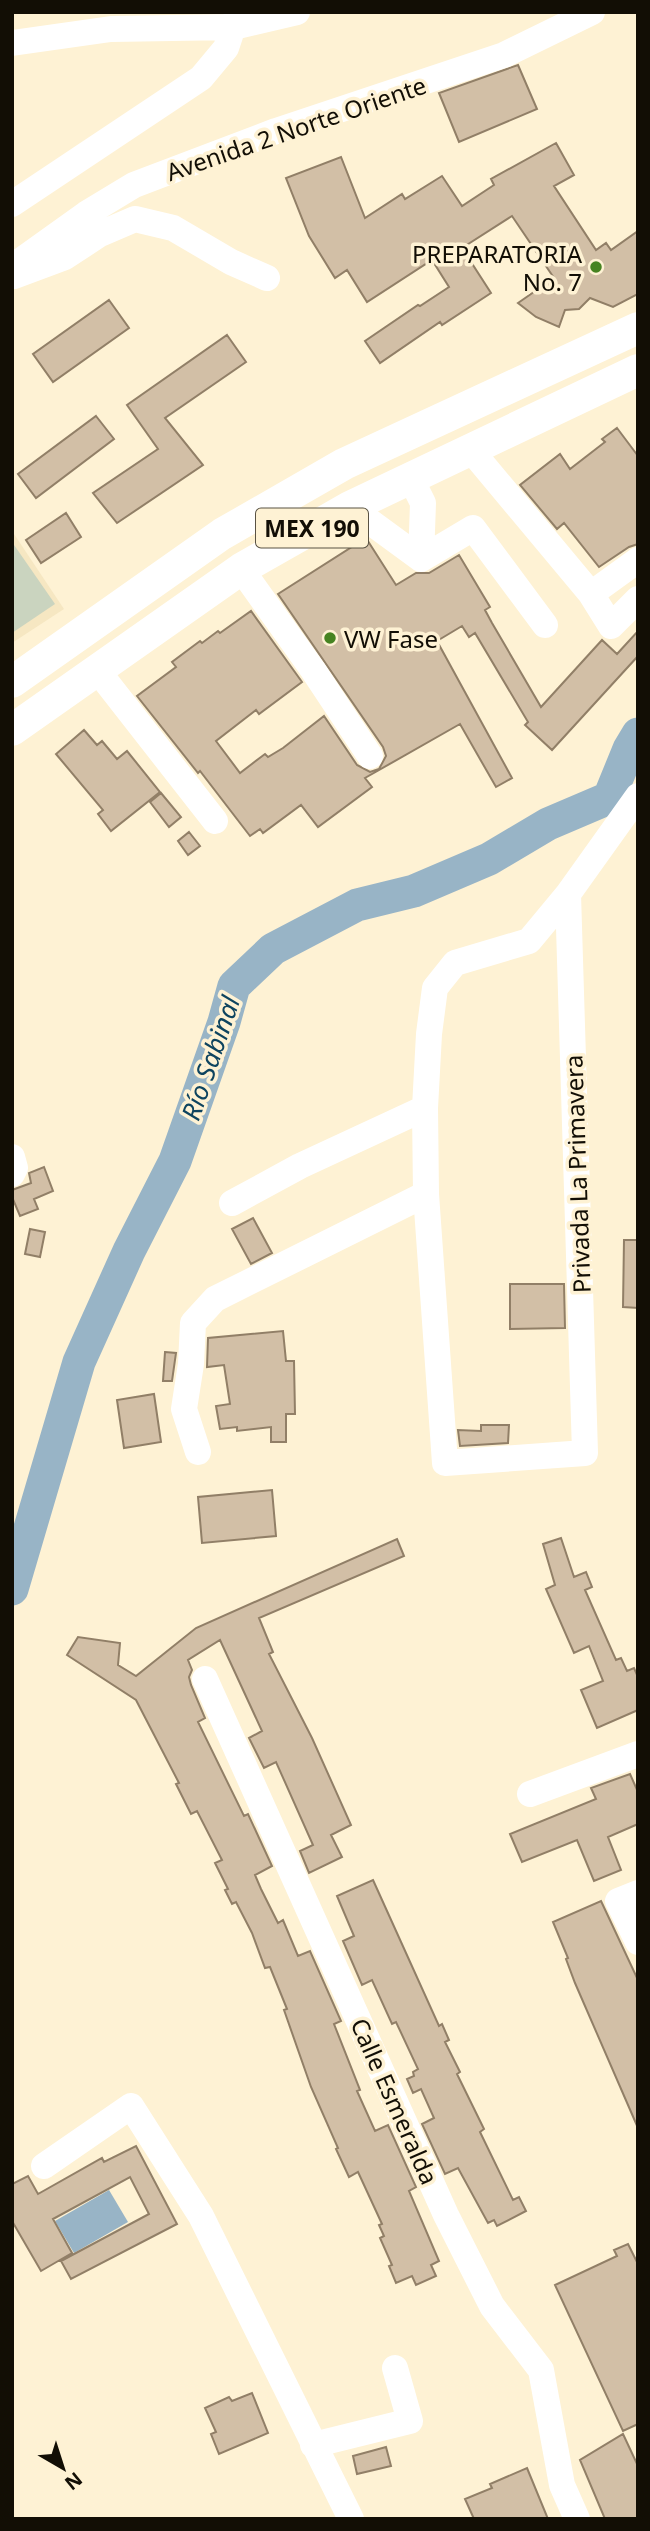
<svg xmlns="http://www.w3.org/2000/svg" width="650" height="2531" font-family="'Noto Sans',sans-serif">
  <rect width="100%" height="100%" fill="#fef2d4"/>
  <!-- built -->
  <path fill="#f6e7c2" d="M12,531L64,609L12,643Z"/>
  <!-- green -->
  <path fill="#cad4bf" d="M12,542L55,604L12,633Z"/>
  <!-- water -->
  <path fill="#98b4c6" d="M109,2190L128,2222L74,2253L55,2221Z"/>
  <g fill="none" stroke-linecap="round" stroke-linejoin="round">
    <!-- river -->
    <path stroke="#98b4c6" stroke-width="33" d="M12,1589L79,1362L129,1251L175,1161L224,1022L234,986L273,949L357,905L414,891L489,859L548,824L609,798L629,749L638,734"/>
  </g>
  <!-- building -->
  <path fill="#d2bfa6" stroke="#917f67" stroke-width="2" d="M518,65L537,109L459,142L439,93Z
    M556,143L574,175L554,186L596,250L606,243L611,250L638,231V294L613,307L590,298L579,309L565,310L559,327L536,317L518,303L554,278L512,216L462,248L491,293L442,325L440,322L380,363L365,341L418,305L420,306L449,287L432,260L367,302L347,270L335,278L309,236L286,178L341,157L365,218L402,194L405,199L442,176L462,206L494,185L491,179Z
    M109,300L129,328L53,382L33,354Z
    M227,335L246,362L165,418L203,465L117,523L93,493L158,449L127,405Z
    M96,416L114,439L36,498L18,474Z
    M617,428L638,456V544L629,547L599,567L564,523L557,529L520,485L560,454L570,469L605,442L602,439Z
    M66,513L81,537L41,563L26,540Z
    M366,538L396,585L416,573H429L459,555L490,607L485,610L492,623L541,707L602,640L617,654L638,631V656L552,750L525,725L528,722L475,633L469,637L462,626L437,641L512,778L496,787L460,724L365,778L372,787L318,827L301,805L263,833L260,829L250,836L200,771L198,773L137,696L176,667L172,662L200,641L202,643L218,631L220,633L251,611L302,682L259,714L256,710L216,741L240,773L265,754L268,757L283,748L324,716L357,765L370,772L379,769L386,756L383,747L278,594Z
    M84,730L97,745L102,741L117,759L127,751L160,792L111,831L98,814L103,810L56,754Z
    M161,793L181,817L169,827L150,802Z
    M189,832L200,846L188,855L178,841Z
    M44,1167L53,1191L34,1199L38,1209L20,1216L12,1197V1190L31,1183L29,1173Z
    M253,1218L272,1253L251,1264L232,1229Z
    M30,1229L45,1232L40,1257L25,1254Z
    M624,1240H638V1308L623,1307Z
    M510,1284H564L565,1328L510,1329Z
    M283,1331L286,1361H294L295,1414H286V1442H271V1427L237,1431V1427L220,1429L216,1406L230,1404L224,1365L207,1367L208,1338Z
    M165,1352L176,1353L172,1381H163Z
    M154,1394L161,1442L124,1448L117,1400Z
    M481,1425H509L508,1443L460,1446L458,1430L481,1431Z
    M272,1490L276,1536L202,1543L198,1497Z
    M561,1538L574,1577L586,1572L592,1587L585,1590L616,1660L621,1658L627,1671L634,1668L638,1677V1710L597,1728L581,1690L603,1681L589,1646L574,1653L546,1589L555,1585L543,1544Z
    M397,1539L404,1556L259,1618L273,1652L269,1654L312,1738L351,1825L331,1835L342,1857L309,1873L300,1851L313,1845L276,1762L264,1768L249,1738L262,1731L220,1640L188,1660L192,1670L189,1677L191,1685L205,1718L198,1722L244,1816L248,1814L272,1866L255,1875L261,1889L278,1923L283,1920L298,1956L310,1951L341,2021L334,2024L360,2090L357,2091L375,2131L388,2125L416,2187L409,2191L439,2261L431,2265L436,2276L416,2285L412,2276L396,2283L389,2266L392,2265L380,2238L384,2236L379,2225L382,2224L358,2172L349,2177L336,2149L338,2148L311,2087L284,2010L287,2009L270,1967L265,1968L252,1933L236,1902L232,1904L225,1890L228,1889L215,1863L222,1860L197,1811L191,1814L176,1784L179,1783L136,1700L67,1655L78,1637L120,1643L118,1665L136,1676L196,1628Z
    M630,1774L638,1792V1824L608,1837L621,1870L594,1881L577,1840L522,1862L510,1834L596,1799L591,1788Z
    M373,1880L439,2026L442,2024L449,2040L445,2042L460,2072L457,2074L484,2129L480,2132L513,2200L519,2197L526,2211L497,2226L494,2220L488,2223L458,2168L445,2174L422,2124L434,2118L421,2089L413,2093L407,2079L414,2076L413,2072L418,2069L396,2022L392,2024L372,1980L362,1985L343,1941L354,1936L337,1896Z
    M601,1901L638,1980V2128L575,1983L566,1959L568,1958L553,1922Z
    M136,2146L177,2224L71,2279L61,2261L149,2214L130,2177L53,2219L72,2253L41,2271L12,2221V2184L28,2176L38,2194L102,2158L104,2162Z
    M628,2244L638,2264V2424L623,2431L555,2285L617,2256L614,2250Z
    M252,2393L268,2433L219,2454L211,2434L216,2432L205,2408L229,2397L232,2401Z
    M623,2434L638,2466V2519H605L580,2460Z
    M386,2447L391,2466L357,2474L353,2456Z
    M527,2468L548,2519H474L465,2499L492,2488L490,2484Z"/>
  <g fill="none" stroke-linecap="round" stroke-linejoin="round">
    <!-- minor -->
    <path stroke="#fff" stroke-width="26" d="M12,43L111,29L233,27L297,12
      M12,204L201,78L226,48L238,12
      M12,267L86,214L134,185L276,131L504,55L592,12
      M14,276L65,257L100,234L135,219L173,228L231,262L267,278
      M470,449L591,594L611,626L638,599
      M350,507L421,559L423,503L410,477
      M421,559L473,528L545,625
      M241,569L313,670L370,756
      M591,594L638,560
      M97,670L215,821
      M568,894L585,1453L445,1463L426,1194L425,1108L429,1034L435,988L455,963L529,941L568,894L638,796
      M12,1157L15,1168L12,1174
      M232,1203L300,1166L425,1108
      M198,1452L184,1409L191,1364L193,1323L215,1299L426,1194
      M205,1679L446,2215L492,2306L541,2370L562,2485L577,2519
      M530,1794L638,1754
      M638,1893L618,1901L638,1942
      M44,2166L131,2106L201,2216L351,2519
      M313,2445L410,2421L395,2368"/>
    <!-- major -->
    <path stroke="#fff" stroke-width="32" d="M12,682L222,534L344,464L638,328
      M12,730L241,569L350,507L638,370"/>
  </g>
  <!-- markers -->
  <g fill="#468321" stroke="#fef2d4" stroke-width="2.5">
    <circle cx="596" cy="267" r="7"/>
    <circle cx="330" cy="638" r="7"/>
  </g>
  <g text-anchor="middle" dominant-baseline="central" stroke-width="7" stroke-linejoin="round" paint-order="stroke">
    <!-- shield labels -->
    <rect fill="#fef2d4" stroke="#595243" stroke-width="2" x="256" y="508.5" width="112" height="39" rx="5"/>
    <g font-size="23" font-weight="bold" fill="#120e05">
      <text x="312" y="528">MEX 190</text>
    </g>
    <!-- street labels -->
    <g font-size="24" fill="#120e05" stroke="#fef2d4">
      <text transform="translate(296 128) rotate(-19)">Avenida 2 Norte Oriente</text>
      <text transform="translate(577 1174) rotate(-92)">Privada La Primavera</text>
      <text transform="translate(395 2101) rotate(66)">Calle Esmeralda</text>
    </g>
    <!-- poi labels -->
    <g font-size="24" fill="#120e05" stroke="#fef2d4" text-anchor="end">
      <text x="582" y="253">PREPARATORIA<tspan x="582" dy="28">No. 7</tspan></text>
      <text x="344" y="638" text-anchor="start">VW Fase</text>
    </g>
    <!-- water labels -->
    <g font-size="26" font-style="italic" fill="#0e445f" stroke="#fef2d4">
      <text transform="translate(210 1058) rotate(-71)">Río Sabinal</text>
    </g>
  </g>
  <!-- border -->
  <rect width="650" height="2531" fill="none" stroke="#120e05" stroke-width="28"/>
  <!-- north arrow -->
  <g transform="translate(63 2468) rotate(141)" stroke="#fef2d4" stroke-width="5" paint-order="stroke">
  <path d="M0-5L12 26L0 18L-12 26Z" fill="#120e05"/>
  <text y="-10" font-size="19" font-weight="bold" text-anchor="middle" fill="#120e05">N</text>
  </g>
</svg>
